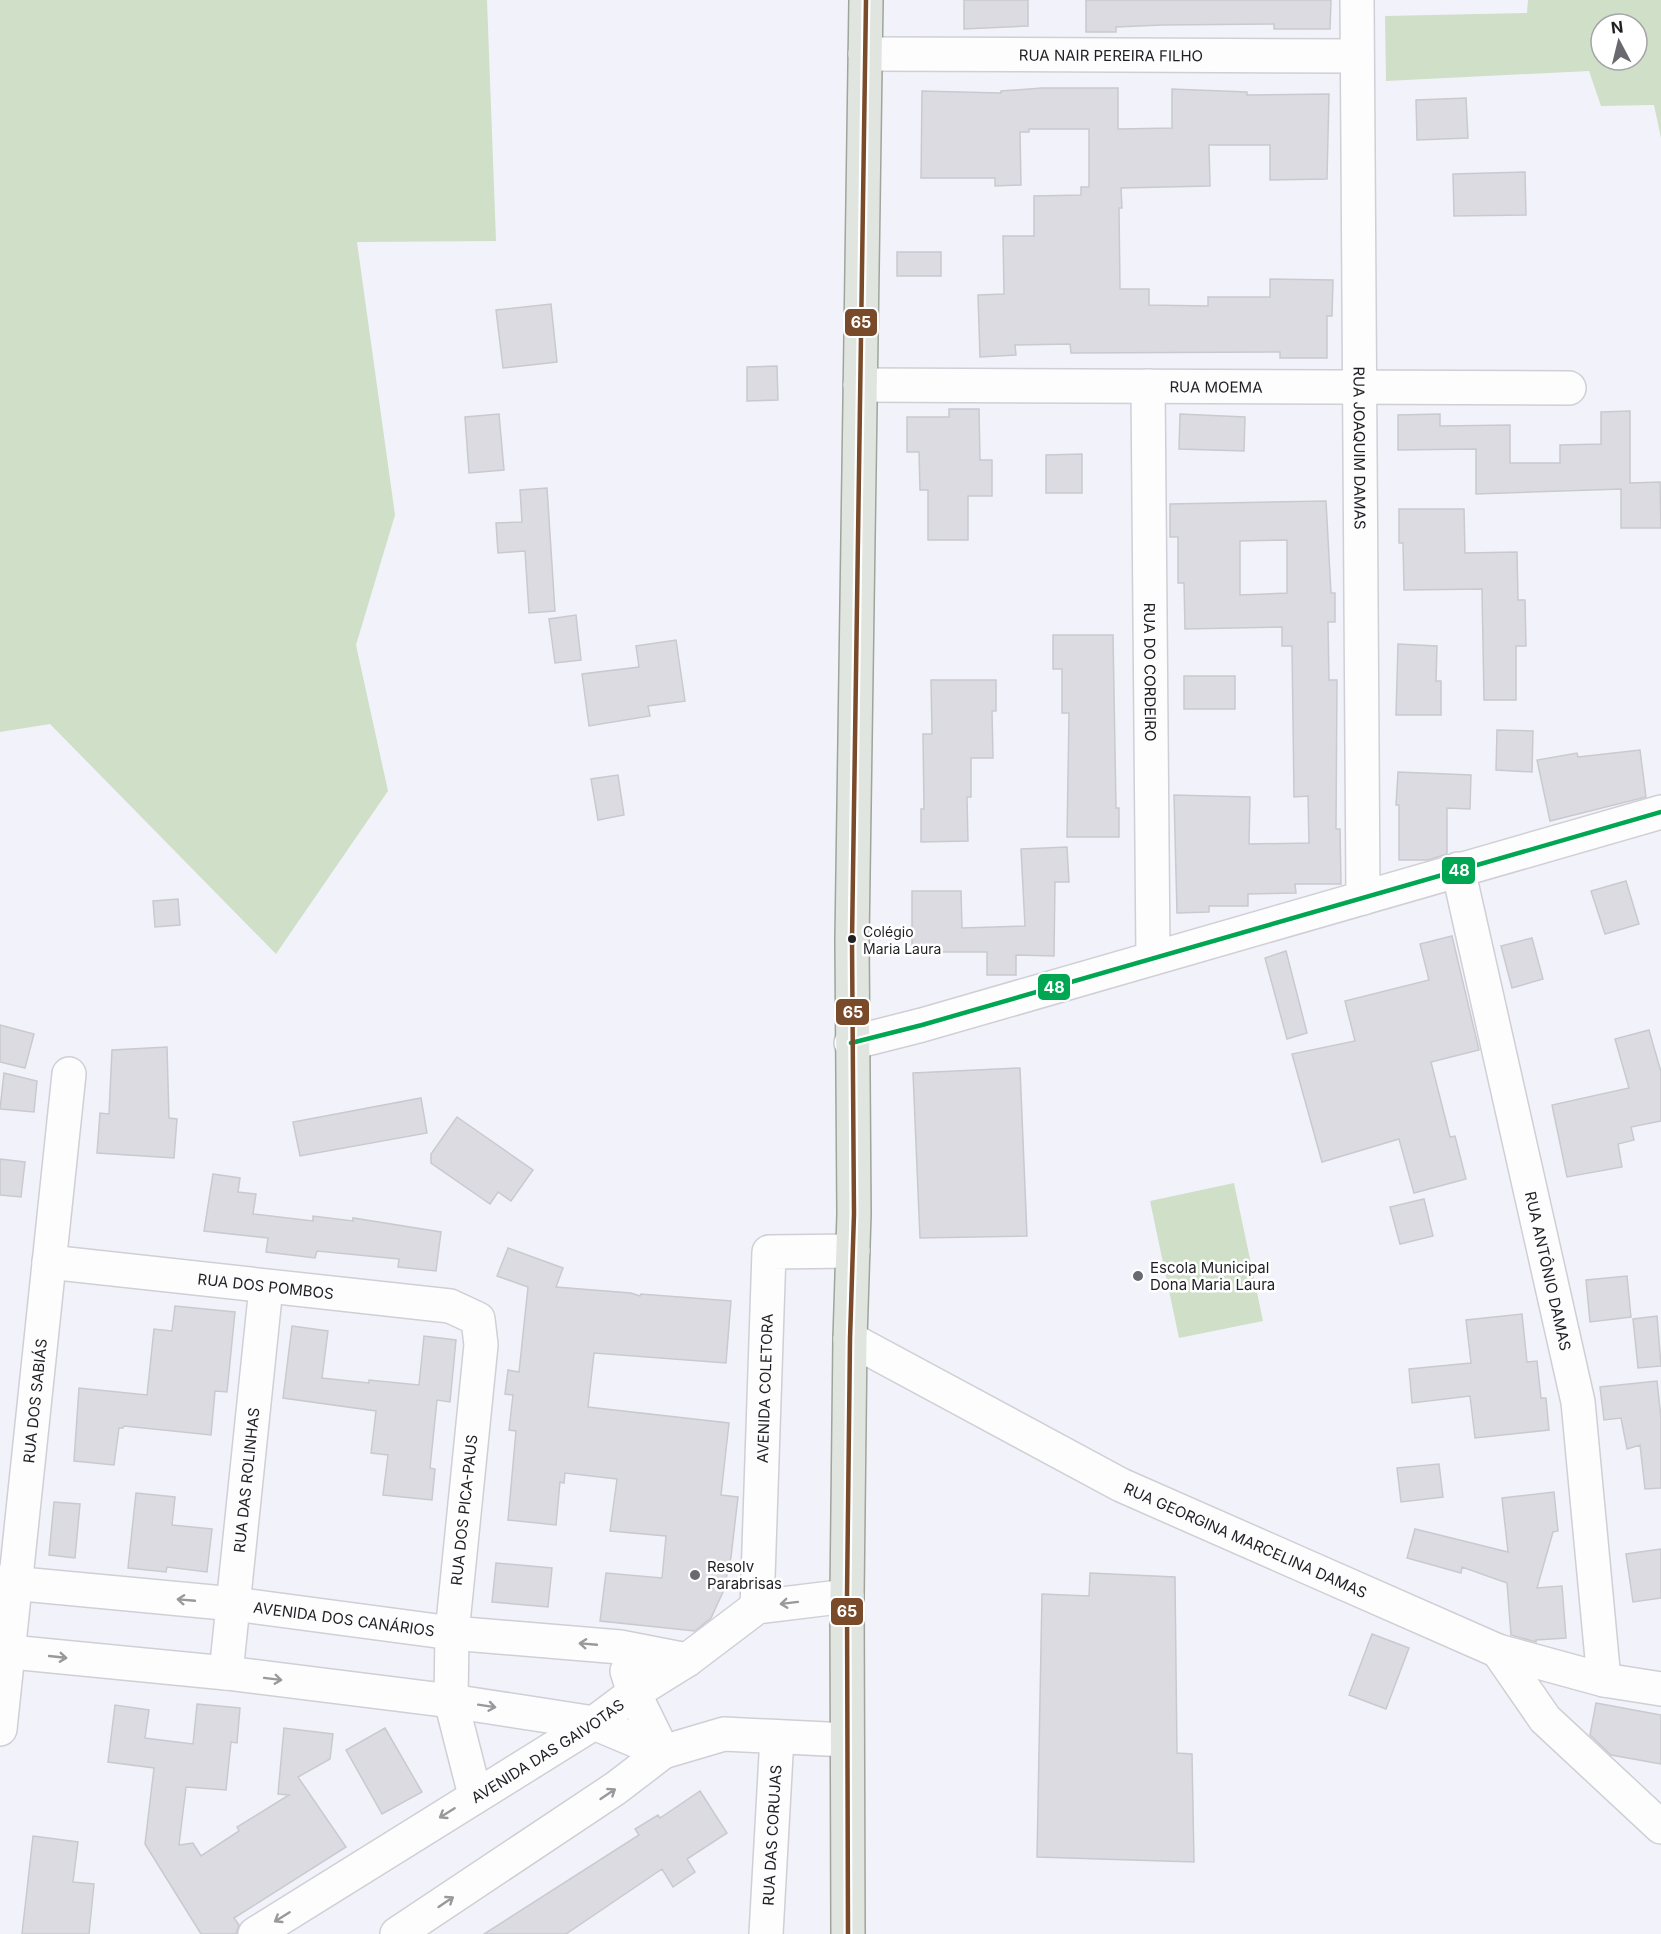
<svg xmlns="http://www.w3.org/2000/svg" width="1661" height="1934" font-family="Inter,sans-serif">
  <rect width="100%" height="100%" fill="#f2f3fa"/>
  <!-- green -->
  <path fill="#cfdfc8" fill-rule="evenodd" d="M0,0H487L496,241L357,242L395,515L356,645L388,791L276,954L50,724L0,732Z
    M1528,0H1661V138L1654,105L1601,106L1589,71L1386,81L1385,16L1527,13ZM1601,24H1637V60H1601Z
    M1234,1183L1263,1321L1179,1338L1150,1201Z"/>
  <!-- building -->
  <path fill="#dbdbe1" stroke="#c9cacf" stroke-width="1.5" fill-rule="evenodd" d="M964,0H1028V26L964,29Z
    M1086,0H1331L1330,29H1274V24L1162,25L1116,27V32H1086Z
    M1042,88H1118V129L1172,128V89L1247,92V95L1329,94L1327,179L1270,180V145H1209L1210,186L1121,188L1122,208H1119L1120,289H1149V305L1208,306V297H1270V279L1333,280L1332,316H1327V358H1280V352L1071,353L1070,344L1015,345L1016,355L980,357L978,295L1004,294L1003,236H1034V196L1081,195V187H1089V129H1029V132H1020L1021,185L995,186V178H921L922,91L1001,93V91Z
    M1466,98L1468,138L1417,140L1416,100Z
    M1525,172L1526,215L1454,216L1453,174Z
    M897,252H941V276H897Z
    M551,304L557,362L503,368L496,310Z
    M777,366L778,400L747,401V367Z
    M949,409H979L980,460H992V496H968V540H928V490H920L919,452H907V417H949Z
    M1630,411V483L1660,482L1661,528H1621V489L1476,494V449L1398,450V415L1440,414V426L1510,425V463H1560V445L1601,444V412Z
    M499,414L504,470L469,473L465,417Z
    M1180,414L1245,417L1244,451L1179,449Z
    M1082,454V493H1046V455Z
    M547,488L555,611L529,613L525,551L498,553L496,523L522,522L520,490Z
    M1326,501L1331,593H1335V622H1328L1329,680H1337L1336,829H1340L1341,884H1295L1296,893L1248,894V906H1209V912L1177,913L1174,795L1250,797L1249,844L1309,843L1308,796L1294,797L1292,646H1282V627L1185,629L1184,583H1178V537H1170V504ZM1287,540V593L1240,595V541Z
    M1399,509H1464L1465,553L1517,552L1518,600H1525L1526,646H1516V700H1484L1482,589L1404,590L1403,543H1399Z
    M576,615L581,660L555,663L549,619Z
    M1053,635H1113L1116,808H1119V837H1067L1069,713H1062V669H1053Z
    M676,640L685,701L648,706L650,716L589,726L582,674L639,667L636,646Z
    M1398,644L1437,646L1436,681H1441V715H1396Z
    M1184,676H1235V709H1184Z
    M931,680H996V711H992L993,758H971V797H967L968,841L921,842V809H924L923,734H932Z
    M1497,730L1533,731L1532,772L1496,770Z
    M1640,750L1646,797L1550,821L1537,760L1577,753L1578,757Z
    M1398,772L1471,775L1470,809L1447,808V854L1428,860H1399V805H1396Z
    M618,775L624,815L598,820L591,779Z
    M1067,847L1069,882H1055L1054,956L1016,955V975H987V952H912V891H961L962,928L1025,926L1021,849Z
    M1626,881L1639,924L1605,934L1591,891Z
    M178,899L180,925L155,927L153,901Z
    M1452,936L1479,1050L1431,1062L1450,1137L1455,1136L1466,1179L1414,1193L1399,1139L1322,1162L1292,1054L1355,1041L1345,1001L1429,980L1420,944Z
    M1532,938L1543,979L1512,988L1501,946Z
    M1286,951L1307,1033L1287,1039L1265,958Z
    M0,1025L34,1034L25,1068L0,1062Z
    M1649,1030L1661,1072V1121L1631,1127L1634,1140L1618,1144L1622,1167L1567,1177L1552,1105L1629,1088L1615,1039Z
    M167,1047L169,1118L177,1119L174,1158L97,1153L100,1113L109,1114L112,1050Z
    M1020,1068L1027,1236L920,1238L913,1073Z
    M4,1073L37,1081L34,1112L0,1109Z
    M421,1098L427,1133L300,1156L293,1122Z
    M457,1117L533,1170L511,1201L498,1192L490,1204L431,1163V1154Z
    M0,1159L25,1162L21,1197L0,1195Z
    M213,1174L240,1178L238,1192L256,1194L253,1214L313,1221V1216L353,1221V1218L441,1232L436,1271L398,1267L399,1259L317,1251L315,1258L266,1252L268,1238L204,1231Z
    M1424,1199L1433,1236L1400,1244L1390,1207Z
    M508,1248L563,1268L556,1287L631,1293L640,1296L641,1294L731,1301L726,1363L594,1353L588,1407L729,1423L721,1495L738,1497L731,1557L723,1592L711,1618L695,1631L600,1621L606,1573L662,1578L666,1536L610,1531L617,1479L565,1473L564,1483L560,1482L556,1525L508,1520L516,1431L509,1430L513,1395L505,1394L508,1370L519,1372L528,1287L497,1276Z
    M1627,1276L1631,1317L1590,1322L1586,1280Z
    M175,1306L235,1312L227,1392L215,1391L211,1435L124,1426L123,1428H119L114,1465L74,1461L79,1388L147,1395L154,1329L172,1331Z
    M1522,1314L1527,1362L1537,1361L1541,1398H1546L1549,1430L1475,1438L1470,1396L1412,1403L1409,1369L1471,1363L1466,1320Z
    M1657,1316L1661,1366L1638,1368L1633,1319Z
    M292,1326L328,1331L322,1378L369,1383V1380L419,1385L424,1336L456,1340L450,1402L437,1400L430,1468L435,1469L432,1500L383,1495L388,1455L371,1453L376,1411L283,1398Z
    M1657,1381L1661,1418V1488L1645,1489L1640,1445L1627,1449L1621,1418L1604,1420L1600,1387Z
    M1439,1464L1443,1497L1401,1502L1397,1468Z
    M1554,1492L1558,1531L1553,1532L1537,1588L1562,1586L1566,1638L1536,1640V1642L1511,1635L1507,1583L1462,1567L1461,1573L1407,1558L1415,1529L1508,1552L1502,1498Z
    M136,1493L175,1497L172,1525L212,1529L207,1572L167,1567L166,1572L128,1568Z
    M54,1502L80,1504L75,1558L49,1555Z
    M1661,1549V1598L1633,1602L1626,1554Z
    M496,1563L552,1568L548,1607L492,1602Z
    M1090,1573L1175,1577L1177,1753L1192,1754L1194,1862L1037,1857L1042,1594L1089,1596Z
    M1372,1634L1409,1648L1386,1709L1349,1695Z
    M1596,1703L1661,1715V1764L1611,1755L1590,1735Z
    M197,1704L240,1708L237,1743L231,1742L226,1790L186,1787L179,1845L193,1843L201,1856L239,1831L237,1827L289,1795L278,1794L284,1728L333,1734L330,1759L298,1777L346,1847L234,1918L239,1925L236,1934H201L145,1844L154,1768L108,1762L115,1705L149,1710L145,1738L193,1744Z
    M385,1728L422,1792L382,1814L346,1750Z
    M700,1791L727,1833L687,1859L695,1872L673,1887L662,1869L566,1934H484L639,1835L635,1829L658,1815L660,1818Z
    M33,1836L78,1842L73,1882L94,1884L89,1934H22Z"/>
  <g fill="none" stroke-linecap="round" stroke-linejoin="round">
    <!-- minor casing -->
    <g stroke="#cfcfd5" stroke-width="36">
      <g id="minor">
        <path id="s1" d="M1357,0L1363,898"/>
        <path id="s2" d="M865,54L1357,56"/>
        <path id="s3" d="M860,385L1569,388"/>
        <path id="s4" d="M1148,386L1153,958"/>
        <path id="s5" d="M1458,869L1578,1402L1604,1680"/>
        <path d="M851,1043L922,1025L1661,812"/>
        <path id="s6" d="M49,1262L450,1306L478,1319L481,1345L452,1633L451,1701L475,1795"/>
        <path id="s7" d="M850,1339L1121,1485L1498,1651L1604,1680L1661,1689"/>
        <path id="s8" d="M0,1582L234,1604L452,1633L620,1647L687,1660"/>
        <path id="s9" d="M757,1607L769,1252L853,1251"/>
        <path d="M0,1651L226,1673L451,1701L594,1723L663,1752"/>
        <path d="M1498,1651L1545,1719L1661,1827"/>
        <path d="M627,1671L634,1693L663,1752"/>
        <path id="s10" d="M226,1673L266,1287"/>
        <path id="s11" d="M0,1729L69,1074"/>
        <path id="s12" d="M255,1934L594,1723L634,1693L687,1660L757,1607L847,1596"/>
        <path d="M397,1934L616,1788L663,1752L724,1734L847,1740"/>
        <path id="s13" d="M766,1934L777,1737"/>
      </g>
    </g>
    <!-- major casing -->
    <g stroke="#9ea59b" stroke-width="36">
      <path id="major" d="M848,1934L847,1596L850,1339L854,1214L852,941L866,0"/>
    </g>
    <!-- minor -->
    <use href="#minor" stroke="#fdfdfe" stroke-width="33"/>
    <!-- major -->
    <use href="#major" stroke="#e1e5df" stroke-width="33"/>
    <!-- bus-1 casing -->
    <g stroke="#fff" stroke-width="9">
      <path id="bus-1" d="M851,1043L922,1025L1661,812"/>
    </g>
    <!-- bus-2 casing -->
    <g stroke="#fff" stroke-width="9">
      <path id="bus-2" d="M848,1934L847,1596L850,1339L854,1214L852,941L866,0"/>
    </g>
    <!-- bus-1 -->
    <use href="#bus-1" stroke="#00a651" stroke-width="4.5"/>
    <!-- bus-2 -->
    <use href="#bus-2" stroke="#7a4b2a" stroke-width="4.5"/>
  </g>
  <!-- one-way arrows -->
  <defs><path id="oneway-shaft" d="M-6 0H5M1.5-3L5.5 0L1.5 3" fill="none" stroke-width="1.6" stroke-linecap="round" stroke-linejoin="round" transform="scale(1.5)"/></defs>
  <g stroke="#99999c">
    <use href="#oneway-shaft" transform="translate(186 1600) rotate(-175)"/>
    <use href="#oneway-shaft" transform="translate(789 1603) rotate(173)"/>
    <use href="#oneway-shaft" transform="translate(588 1644) rotate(-175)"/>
    <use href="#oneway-shaft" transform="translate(58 1657) rotate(6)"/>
    <use href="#oneway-shaft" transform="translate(273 1679) rotate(7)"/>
    <use href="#oneway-shaft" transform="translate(487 1706) rotate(9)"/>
    <use href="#oneway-shaft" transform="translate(608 1794) rotate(-34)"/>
    <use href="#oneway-shaft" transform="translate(447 1813) rotate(148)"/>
    <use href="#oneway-shaft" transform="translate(446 1902) rotate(-34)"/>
    <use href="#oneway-shaft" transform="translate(282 1917) rotate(148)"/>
  </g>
  <!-- markers -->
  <circle fill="#1f1f24" stroke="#fff" stroke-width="2" cx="852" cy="939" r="5"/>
  <g fill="#69696f" stroke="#fff" stroke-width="2">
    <circle cx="1138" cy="1276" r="6"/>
    <circle cx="695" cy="1575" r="6"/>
  </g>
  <g text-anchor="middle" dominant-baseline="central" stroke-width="5" stroke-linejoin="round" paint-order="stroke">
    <!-- bus labels -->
    <g font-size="14" fill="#1f1f24" stroke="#fff" text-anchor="start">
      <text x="863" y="931">Colégio<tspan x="863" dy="17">Maria Laura</tspan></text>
    </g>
    <!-- street labels -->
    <g font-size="15" fill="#1f1f24" stroke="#fff">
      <text stroke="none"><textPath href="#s2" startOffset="246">RUA NAIR PEREIRA FILHO</textPath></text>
      <text stroke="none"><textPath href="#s3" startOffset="356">RUA MOEMA</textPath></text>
      <text stroke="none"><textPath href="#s1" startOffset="448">RUA JOAQUIM DAMAS</textPath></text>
      <text stroke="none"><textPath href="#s4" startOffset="286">RUA DO CORDEIRO</textPath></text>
      <text stroke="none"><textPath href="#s5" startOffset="412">RUA ANTÔNIO DAMAS</textPath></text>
      <text stroke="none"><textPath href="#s6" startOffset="218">RUA DOS POMBOS</textPath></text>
      <text stroke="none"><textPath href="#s9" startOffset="219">AVENIDA COLETORA</textPath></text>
      <text stroke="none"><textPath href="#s11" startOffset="330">RUA DOS SABIÁS</textPath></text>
      <text stroke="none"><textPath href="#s10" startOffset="194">RUA DAS ROLINHAS</textPath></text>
      <text transform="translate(464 1510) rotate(-84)">RUA DOS PICA-PAUS</text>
      <text stroke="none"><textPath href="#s7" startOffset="444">RUA GEORGINA MARCELINA DAMAS</textPath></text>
      <text stroke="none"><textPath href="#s8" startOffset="346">AVENIDA DOS CANÁRIOS</textPath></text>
      <text stroke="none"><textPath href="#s12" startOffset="345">AVENIDA DAS GAIVOTAS</textPath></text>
      <text stroke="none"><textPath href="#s13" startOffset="99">RUA DAS CORUJAS</textPath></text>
    </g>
    <!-- poi labels -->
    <g font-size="15" fill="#1f1f24" stroke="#fff" text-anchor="start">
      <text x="1150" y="1267">Escola Municipal<tspan x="1150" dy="17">Dona Maria Laura</tspan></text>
      <text x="707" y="1566">Resolv<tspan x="707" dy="17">Parabrisas</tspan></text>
    </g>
  </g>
  <g stroke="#fff" stroke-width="2">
    <rect x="844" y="308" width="34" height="29" rx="6" fill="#7a4b2a"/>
    <rect x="1441" y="856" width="35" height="29" rx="6" fill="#00a651"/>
    <rect x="1037" y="973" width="34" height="28" rx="6" fill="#00a651"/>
    <rect x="835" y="998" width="35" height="28" rx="6" fill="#7a4b2a"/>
    <rect x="830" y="1597" width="34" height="29" rx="6" fill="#7a4b2a"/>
  </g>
  <g font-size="16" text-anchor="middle" font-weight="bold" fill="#fff">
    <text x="861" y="328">65</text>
    <text x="1459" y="876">48</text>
    <text x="1054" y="993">48</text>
    <text x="853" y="1018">65</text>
    <text x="847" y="1617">65</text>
  </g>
  <!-- north arrow -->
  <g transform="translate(1619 42) rotate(353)"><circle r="28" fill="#ffffff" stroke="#a5a5a7" stroke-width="1.5"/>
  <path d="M0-4.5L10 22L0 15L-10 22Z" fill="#69696f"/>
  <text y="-9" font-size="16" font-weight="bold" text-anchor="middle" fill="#1f1f24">N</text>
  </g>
</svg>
